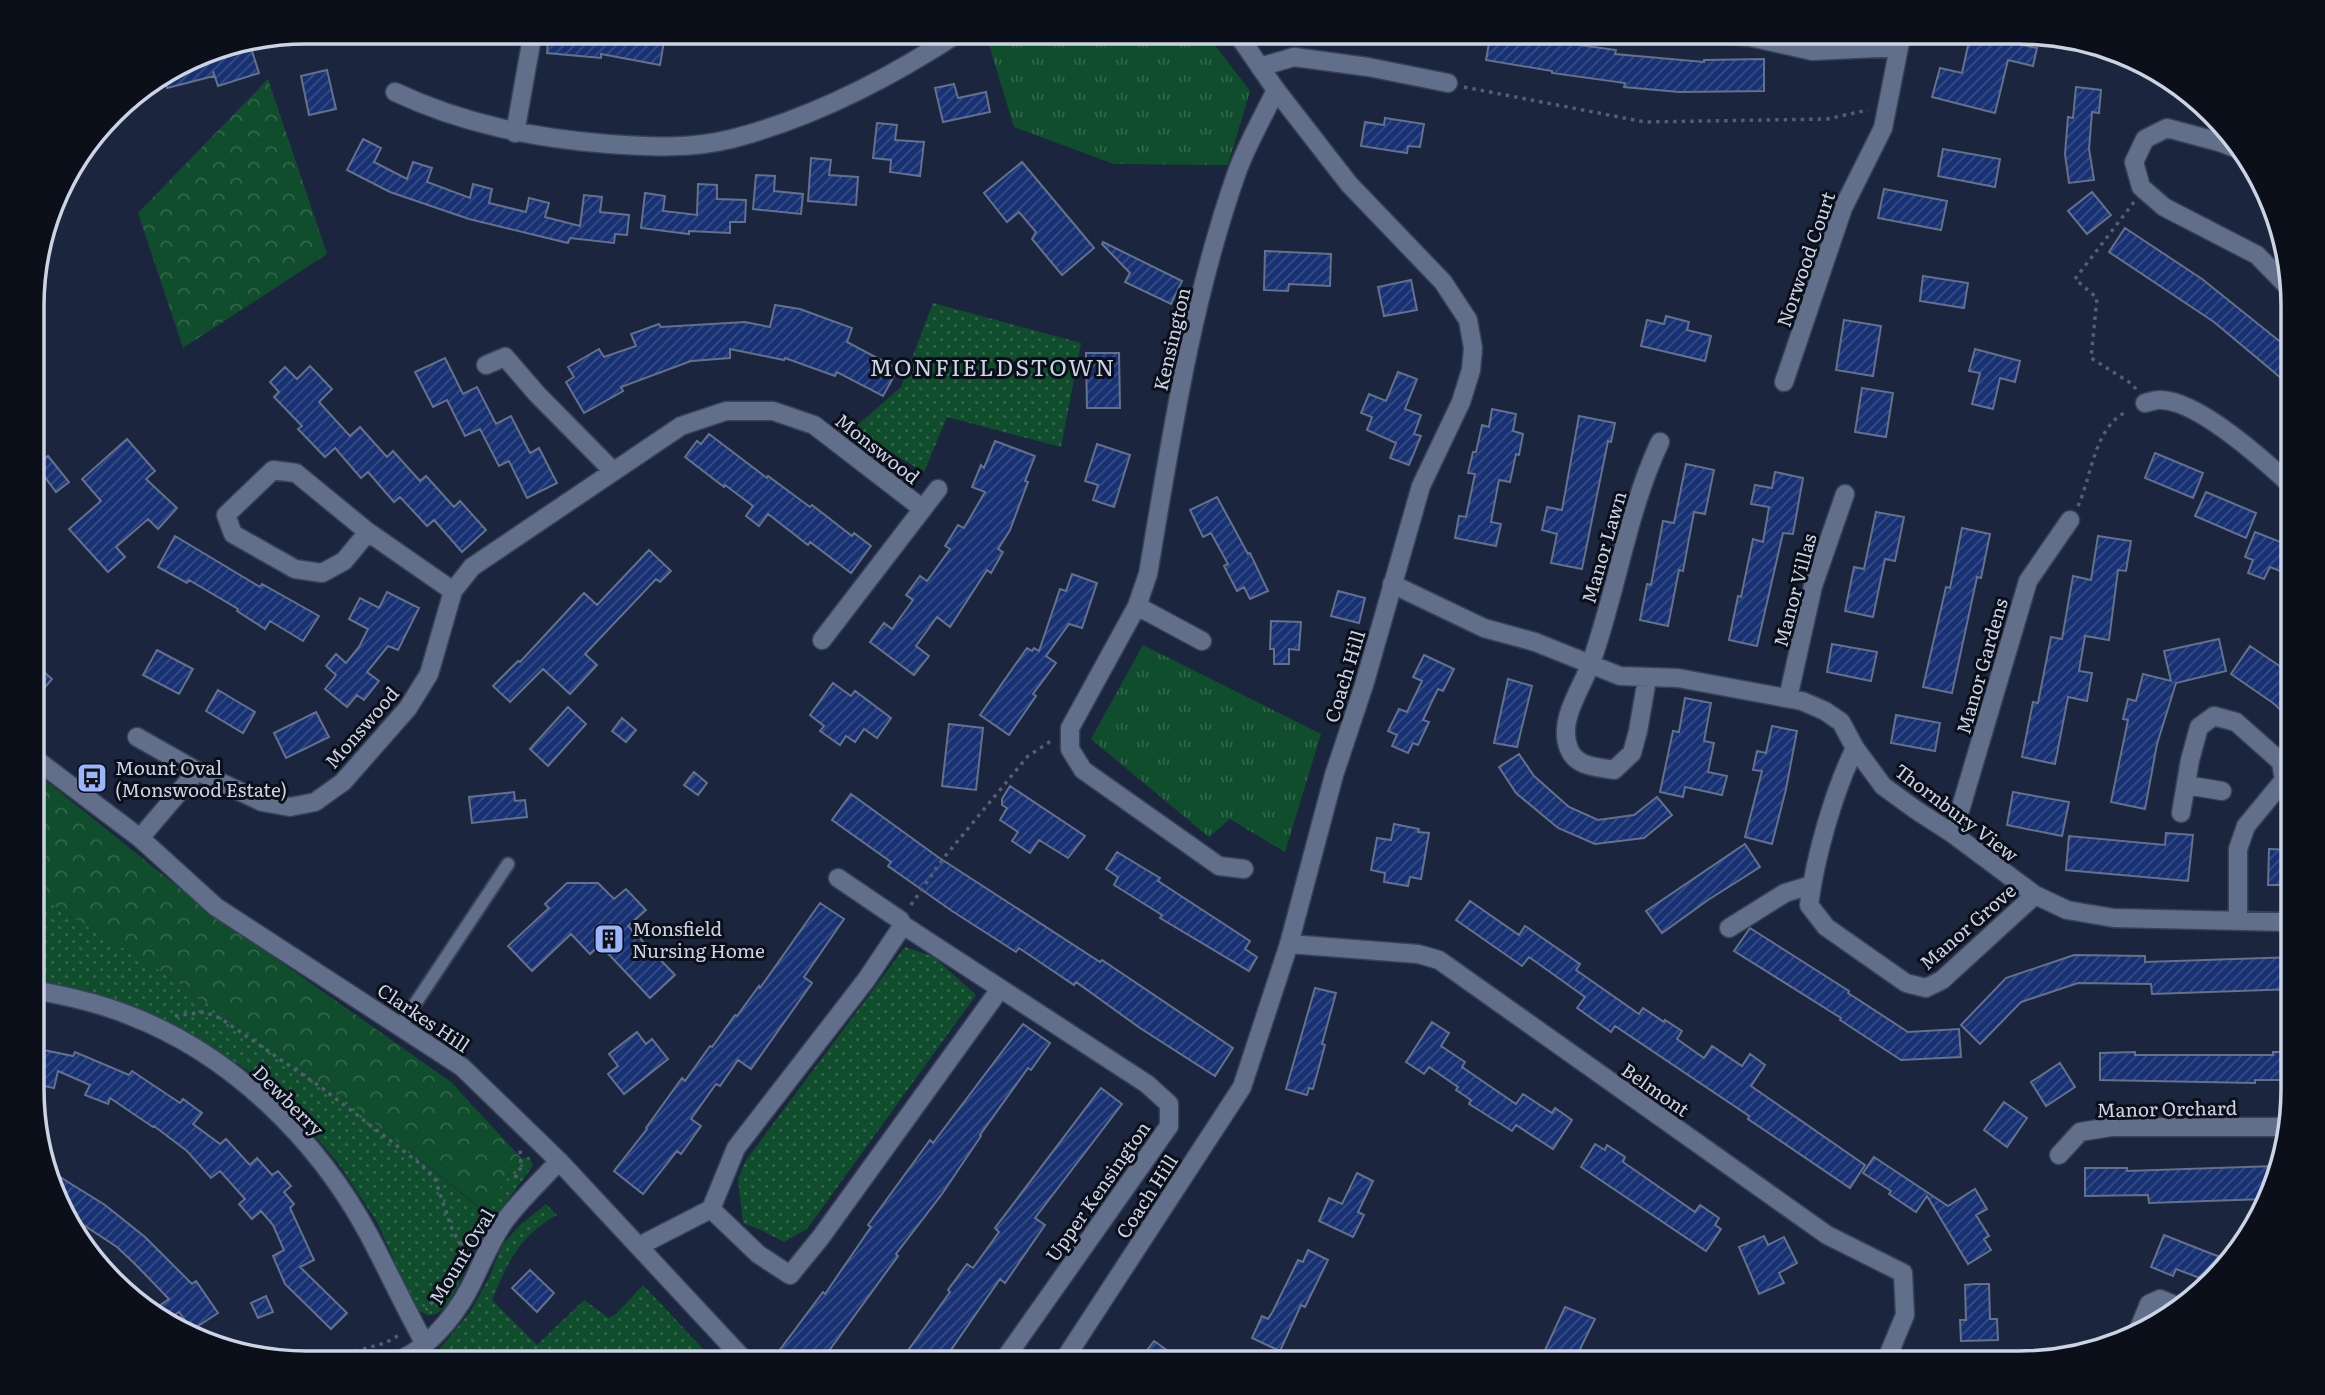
<svg xmlns="http://www.w3.org/2000/svg" width="2325" height="1395" font-family="Literata,serif">
  <defs>
    <pattern id="grass-dots" width="8" height="8" patternUnits="userSpaceOnUse" patternTransform="scale(1.75)"><rect width="8" height="8" fill="#104d2c"/><path d="M2 2h.1M6 6h.1" fill="none" stroke="#32664a" stroke-width="1.8" stroke-linecap="round"/></pattern>
    <pattern id="forest-crowns" width="20" height="18" patternUnits="userSpaceOnUse" patternTransform="scale(1.75)"><rect width="20" height="18" fill="#104d2c"/><path d="M2 6a3 3 0 1 1 6 0M12 15a3 3 0 1 1 6 0" fill="none" stroke="#32664a"/></pattern>
    <pattern id="park-tufts" width="24" height="20" patternUnits="userSpaceOnUse" patternTransform="scale(1.75)"><rect width="24" height="20" fill="#104d2c"/><path d="M3 7l-1-3M5 7V3M7 7l1-3M15 17l-1-3M17 17v-4M19 17l1-3" fill="none" stroke="#32664a"/></pattern>
    <pattern id="building-hatch" width="6" height="6" patternUnits="userSpaceOnUse" patternTransform="scale(1.75)"><rect width="6" height="6" fill="#173172"/><path d="M-1 1l2-2M0 6l6-6M5 7l2-2" fill="none" stroke="#384e86"/></pattern>
  </defs>
  <rect width="100%" height="100%" fill="#1b263e"/>
  <!-- grass -->
  <path fill="url(#grass-dots)" d="M933,303L1081,343L1061,447L947,417L924,472L852,430L901,387Z
    M34,894L166,974L357,1109L482,1210L522,1159L529,1156L533,1166L482,1234L457,1288L446,1307L436,1314L428,1315L419,1311L412,1300L377,1222L338,1163L278,1093L241,1066L176,1025L134,1006L78,989L34,981Z
    M905,947L934,957L976,995L807,1229L784,1242L761,1230L743,1223L738,1179L746,1160Z
    M546,1204L557,1215C519,1236 508,1262 492,1300L537,1345L584,1300L609,1318L616,1314L643,1285L705,1351L687,1363H428L470,1312L489,1278L502,1245L520,1225Z"/>
  <!-- forest -->
  <path fill="url(#forest-crowns)" d="M268,79L327,254L183,348L138,213Z
    M34,771L203,907L451,1082L522,1159L483,1210L357,1109L166,974L34,894Z"/>
  <!-- park -->
  <path fill="url(#park-tufts)" d="M985,32H1205L1250,91L1228,165L1114,164L1014,127Z
    M1143,645L1321,734L1285,852L1230,819L1209,837L1091,739Z"/>
  <!-- building -->
  <path fill="url(#building-hatch)" stroke="#63718d" stroke-width="2" d="M549,32L611,34L613,32L664,41L660,65L601,54V58L547,53Z
    M1491,32H1509L1550,38V41L1616,50L1615,54L1704,62V60L1764,59V91L1679,92L1624,87L1625,83L1552,73V71L1486,60Z
    M1971,32H1995L1994,39L2037,48L2033,66L2008,60L1995,113L1932,97L1940,68L1962,73Z
    M251,48L259,73L218,86L213,71L214,76L167,88L163,76L201,52L207,51L210,62Z
    M327,70L336,109L309,115L301,76Z
    M954,84L958,98L986,92L990,112L943,122L935,88Z
    M2076,87L2101,90L2099,113L2092,112L2089,149L2094,180L2069,183L2065,154L2068,117L2073,118Z
    M1385,118L1424,124L1420,147L1408,146L1407,153L1361,146L1365,122L1384,125Z
    M877,123L897,125L895,140L924,142L920,176L890,172L891,160L873,158Z
    M363,139L381,148L374,162L407,179L413,162L432,168L427,182L470,198L473,184L492,189L489,203L526,212L529,198L549,203L545,217L580,226L584,195L602,197L600,212L629,215L627,235L615,234L614,243L570,238L568,243L469,219L390,192L347,170Z
    M1943,149L2000,159L1995,187L1938,176Z
    M811,158L831,160L829,175L858,177L856,205L808,201Z
    M1022,162L1094,248L1062,275L1032,239L1036,232L1019,212L1007,222L984,193Z
    M756,175L775,176L774,191L803,194L801,214L753,209Z
    M698,184L717,185V199L746,200L745,222H730V233L689,231V234L641,228L645,193L665,196L663,211L697,215Z
    M1884,189L1947,201L1941,230L1878,218Z
    M2092,192L2111,215L2087,234L2068,211Z
    M2125,228L2202,279L2293,352V388L2214,322L2109,252Z
    M1103,242L1182,281L1171,304L1125,282L1130,273L1102,244Z
    M1265,251L1331,254L1330,286L1289,284L1288,291L1264,290Z
    M1923,276L1968,283L1964,308L1920,301Z
    M1411,280L1417,310L1384,316L1378,287Z
    M775,305L800,309L852,328L847,342L898,369L883,396L837,372L835,376L785,358L784,360L730,349V358L691,361L621,387L623,391L584,413L566,382L574,377L568,367L599,349L604,357L636,346L631,334L659,324L661,327L745,322L770,327Z
    M1666,316L1689,322L1687,330L1711,336L1705,361L1641,346L1647,320L1664,324Z
    M1844,320L1881,326L1873,376L1836,370Z
    M1975,349L2020,361L2015,382L2000,378L1993,409L1972,404L1980,373L1969,371Z
    M1086,353H1119L1120,408H1087Z
    M445,358L463,394L477,387L496,424L511,416L530,453L539,448L557,483L527,498L509,461L499,466L480,429L465,436L447,400L433,407L415,372Z
    M310,366L332,389L319,402L350,436L360,427L387,457L393,451L420,481L426,476L454,507L460,501L486,530L462,552L434,520L427,526L400,497L394,502L368,472L361,478L335,448L325,457L298,429L302,426L274,397L279,392L270,382L285,367L297,379Z
    M1398,372L1417,379L1405,409L1421,415L1414,434L1421,436L1409,465L1390,458L1396,443L1367,430L1372,417L1361,413L1369,394L1386,401Z
    M1862,388L1893,393L1886,437L1855,432Z
    M1492,409L1516,414L1513,431L1523,434L1519,455L1516,454L1510,482L1499,480L1491,522L1501,524L1496,546L1455,538L1459,516L1466,517L1475,474L1468,473L1473,452H1476L1482,425L1489,427Z
    M1579,416L1615,423L1611,442L1608,441L1582,569L1551,563L1557,534L1542,530L1547,507L1562,510Z
    M709,434L767,478L768,476L810,507L812,505L852,536L854,533L871,546L851,573L810,542L808,545L768,514L759,526L746,516L753,506L725,485L724,487L685,457L697,441L701,444Z
    M127,439L155,471L146,479L177,508L158,529L148,519L116,547L125,557L108,572L69,529L101,501L82,479Z
    M995,441L1035,456L1025,481L1028,482L1010,530L998,549L1003,552L991,573L987,570L950,627L937,617L916,646L929,656L914,675L870,642L884,623L892,629L913,600L906,595L920,576L927,581L950,549L945,546L958,525L964,528L985,492L972,487L981,465L984,468Z
    M1097,444L1130,455L1114,507L1093,500L1098,485L1085,481Z
    M2155,453L2203,473L2193,498L2145,478Z
    M48,456L69,482L56,492L36,465Z
    M1686,464L1714,470L1705,514L1694,512L1683,571L1679,570L1668,626L1640,620L1647,584L1651,585L1663,521L1674,523Z
    M1775,472L1803,478L1793,534L1783,533L1757,646L1729,640L1738,596L1741,597L1753,539L1763,542L1769,507L1751,504L1755,485L1772,488Z
    M2206,492L2256,513L2246,538L2195,516Z
    M1217,497L1248,554L1250,553L1268,591L1250,599L1244,587L1237,591L1224,566L1228,564L1211,533L1203,537L1190,510Z
    M1876,512L1904,517L1895,561L1885,559L1873,617L1845,611L1854,567L1864,569Z
    M1962,528L1990,534L1981,578L1977,577L1952,693L1923,687L1946,587L1950,588Z
    M2255,532L2293,547V576L2270,567L2264,579L2248,573L2253,560L2245,557Z
    M175,536L260,587L262,584L319,616L303,641L270,621L265,629L237,611L238,609L189,580L187,583L158,567Z
    M2098,536L2131,541L2126,571L2118,570L2109,640L2085,636L2079,671L2092,673L2087,701L2068,697L2055,764L2022,757L2033,702L2038,703L2051,637L2062,639L2073,576L2091,580Z
    M649,550L671,571L660,582L656,579L585,654L597,665L570,694L543,669L510,702L493,686L518,661L520,662L584,593L597,605Z
    M1072,574L1097,583L1082,628L1069,624L1046,656L1056,663L1033,694L1036,696L1009,735L980,715L1027,648L1032,651L1034,648L1039,651L1060,589L1066,591Z
    M1338,591L1365,598L1359,623L1331,616Z
    M387,592L419,608L398,650L388,646L367,672L379,681L364,700L357,695L347,707L325,689L336,675L326,666L336,654L346,663L359,647L368,629L349,619L360,598L379,608Z
    M1271,621L1301,622L1299,650L1289,649V664H1274V649H1270Z
    M2219,639L2226,671L2176,683L2157,744L2145,809L2111,802L2128,720L2123,719L2128,699L2136,701L2143,674L2171,681L2164,651Z
    M1832,644L1877,652L1871,681L1827,672Z
    M2250,646L2293,675V721L2273,703L2231,674Z
    M157,650L193,669L179,694L143,675Z
    M1424,655L1454,669L1443,691L1438,689L1423,720L1429,722L1418,745L1413,743L1408,753L1392,746L1397,735L1388,731L1399,709L1407,712L1422,681L1413,677Z
    M34,663L52,679L34,700Z
    M1508,679L1532,686L1517,747L1494,743Z
    M833,683L851,696L855,691L891,718L877,738L864,729L855,742L846,736L840,745L820,731L824,726L810,715Z
    M218,690L255,712L243,733L206,711Z
    M1685,698L1711,703L1704,741L1714,743L1708,772L1727,776L1722,795L1685,787L1683,797L1660,792L1673,731L1679,732Z
    M568,707L586,724L548,766L530,749Z
    M316,712L329,737L286,758L274,733Z
    M1896,715L1940,723L1935,751L1891,743Z
    M622,718L636,730L626,742L612,731Z
    M949,724L983,728L976,790L942,786Z
    M1772,726L1797,731L1786,789L1772,844L1745,837L1762,771L1753,770L1757,751L1766,753Z
    M1519,754L1534,776L1569,807L1598,820L1634,815L1657,797L1672,815L1644,838L1595,844L1558,828L1516,793L1499,767Z
    M694,772L707,783L698,795L684,785Z
    M1010,786L1085,836L1068,858L1039,840L1030,853L1012,841L1018,832L1000,820L1007,808L1002,805V799Z
    M514,792L515,801L525,800L527,817L472,823L469,797Z
    M2013,792L2069,802L2062,836L2007,825Z
    M851,794L938,857L1100,962L1102,960L1233,1048L1215,1076L1140,1028L1076,982L1074,985L1019,948L1016,952L952,911L888,866L891,862L832,820Z
    M1394,824L1419,829L1418,832L1429,833L1421,879L1410,877L1408,886L1384,882L1385,873L1371,870L1377,838L1391,840Z
    M2166,833L2193,835L2188,881L2066,870L2069,836L2165,845Z
    M1745,844L1760,867L1708,900L1662,933L1646,911Z
    M2269,849L2293,850V885H2268Z
    M1117,852L1160,878L1158,881L1250,941L1245,949L1257,957L1249,971L1160,918L1162,915L1114,885L1118,877L1106,869Z
    M567,883H598L614,899L626,889L646,910L628,926L675,975L650,998L600,945L590,954L571,934L532,971L508,946L549,908L545,904Z
    M1470,901L1519,935L1525,926L1580,964L1576,970L1639,1014L1643,1008L1664,1022L1665,1020L1682,1031L1677,1039L1704,1058L1712,1046L1742,1066L1750,1054L1765,1065L1751,1086L1865,1165L1850,1188L1748,1119L1749,1116L1615,1026L1611,1032L1577,1008L1585,997L1529,957L1522,966L1456,920Z
    M820,903L844,919L804,977L812,983L751,1069L738,1060L720,1086L716,1084L691,1119L701,1126L681,1154L677,1151L643,1194L614,1171L647,1129L646,1128L682,1078L685,1081L710,1046L712,1047L735,1015L737,1016L759,986L760,988Z
    M1750,928L1849,991L1848,993L1908,1032L1959,1029L1961,1057L1901,1060L1840,1020L1841,1018L1734,951Z
    M2074,955L2145,956V962L2293,957V989L2152,994L2151,984L2078,983L2021,1002L1980,1044L1961,1025L2006,978Z
    M1315,988L1336,993L1322,1044L1325,1045L1313,1089L1309,1088L1307,1095L1286,1089Z
    M1432,1022L1449,1033L1441,1046L1465,1062L1462,1067L1516,1104L1523,1094L1552,1113L1555,1108L1572,1120L1553,1149L1516,1125L1512,1131L1469,1104L1471,1100L1456,1090L1458,1087L1429,1067L1424,1074L1406,1062Z
    M1023,1024L1050,1043L1031,1070L1028,1068L980,1135L981,1136L942,1194L896,1254L898,1256L820,1363H770L823,1292L825,1294L871,1227L868,1225L930,1140L933,1143Z
    M637,1032L646,1044L652,1039L668,1059L624,1094L608,1074L618,1066L609,1054Z
    M34,1048L73,1056L75,1052L129,1075L132,1071L180,1103L183,1099L202,1113L193,1124L220,1144L226,1139L250,1165L257,1158L272,1175L278,1171L291,1186L284,1192L294,1204L290,1208L314,1260L300,1267L347,1313L331,1329L285,1284L273,1256L284,1250L273,1225L261,1211L252,1219L239,1204L245,1199L220,1171L211,1178L187,1151L154,1126L153,1127L110,1098L108,1104L85,1095L90,1085L58,1071L54,1088L35,1084L37,1075L34,1074Z
    M2135,1052V1055H2273V1052H2293V1080H2255V1083L2100,1080V1053Z
    M2060,1063L2075,1087L2046,1106L2031,1082Z
    M1101,1088L1122,1104L1035,1218L1045,1225L1005,1283L1000,1279L942,1363H899L950,1292L948,1290L967,1264L973,1268L999,1232L995,1228Z
    M2004,1102L2027,1118L2007,1147L1984,1130Z
    M1595,1144L1605,1150L1607,1145L1625,1157L1623,1162L1695,1212L1700,1205L1719,1218L1715,1225L1721,1229L1706,1251L1581,1167Z
    M1874,1157L1948,1206L1975,1189L1987,1209L1976,1215L1989,1236L1984,1239L1991,1250L1968,1264L1927,1196L1916,1212L1889,1194L1891,1191L1863,1173Z
    M2275,1166L2265,1199L2149,1203L2148,1195L2085,1196V1168H2127V1171Z
    M52,1172L105,1205L145,1237L192,1284L196,1281L218,1313L192,1330L179,1312L168,1319L159,1306L169,1299L134,1263L117,1247L67,1214Z
    M1357,1173L1373,1181L1358,1212L1364,1215L1353,1237L1319,1221L1329,1198L1342,1204Z
    M2164,1235L2207,1252L2231,1261L2213,1283L2176,1269L2173,1276L2151,1267Z
    M1764,1236L1768,1245L1784,1237L1797,1263L1779,1273L1784,1283L1759,1294L1739,1247Z
    M1308,1250L1328,1260L1305,1307L1301,1305L1280,1351L1252,1338L1262,1316L1268,1319L1273,1311L1298,1260L1303,1262Z
    M530,1270L554,1293L537,1312L512,1288Z
    M1975,1284H1989L1990,1319H1997L1998,1340L1961,1341L1960,1320H1966L1965,1285Z
    M266,1296L273,1312L258,1318L251,1303Z
    M1565,1307L1595,1319L1573,1363H1539Z
    M1154,1341L1185,1363H1137Z"/>
  <g fill="none" stroke-linecap="round" stroke-linejoin="round">
    <!-- lane casing -->
    <g stroke="#394156" stroke-width="16">
      <path id="lane" d="M401,1025L508,864"/>
    </g>
    <!-- street casing -->
    <g stroke="#394156" stroke-width="21">
      <path id="street" d="M1703,32L1750,37L1812,51L1899,47
        M1260,67L1294,57L1368,67L1448,83
        M395,92C463,124 534,138 609,144C649,147 691,149 731,139C813,118 890,78 960,32
        M515,133L533,32
        M2246,152L2219,142L2167,128L2145,139L2134,162L2141,187L2164,207L2257,255L2293,292
        M486,365L505,357L537,394L613,471
        M1784,382L1843,208L1883,128L1902,32
        M2145,403C2150,402 2157,399 2161,400C2199,401 2265,461 2293,487
        M368,532L344,561L322,573L295,569L233,534L226,515L273,470L296,473L368,532L453,591
        M1392,584L1484,628L1535,642L1620,676L1678,678L1802,701L1825,711L1841,722L1855,748L1883,786L1916,810L1953,834L2035,895L2067,910L2114,918L2293,922
        M1137,606L1202,641
        M822,640L938,489
        M1647,679L1638,731L1632,753L1614,770C1598,767 1576,767 1569,749C1557,720 1582,688 1591,663C1617,590 1627,512 1660,442
        M1788,698L1813,586L1845,494
        M137,737L197,771
        M1855,748C1834,791 1815,857 1809,905L1826,927L1906,983L1926,988L1942,980L2035,895
        M2186,785L2222,791
        M2181,813L2190,760L2199,727L2214,716L2236,722L2281,762L2284,780L2246,826L2238,849V921
        M1953,834L2028,581L2070,520
        M140,838L197,771L262,802L290,807L315,802L343,782L408,708L429,674L453,591L472,567L681,426L726,411H773L814,425L923,509
        M1244,869L1219,866L1083,770L1070,749V728L1137,606L1148,574C1171,439 1191,302 1237,172C1247,144 1263,117 1276,90
        M838,878L900,920L903,925L1147,1084L1169,1104V1126L1002,1363
        M1729,928L1785,893L1811,885
        M1289,944L1418,954L1439,960L1827,1235L1903,1273L1905,1315L1885,1363
        M34,990C67,996 100,1003 131,1016C232,1055 318,1140 369,1235C388,1271 405,1308 425,1344
        M2059,1155L2080,1132L2111,1127H2287
        M711,1209L758,1254L790,1275L821,1237L1000,989
        M639,1246L711,1209L736,1148L866,980L903,925
        M2137,1333L2149,1304L2160,1299L2182,1308"/>
    </g>
    <!-- secondary casing -->
    <g stroke="#394156" stroke-width="21">
      <path id="secondary" d="M34,758L140,838L216,907L462,1067L559,1161L747,1363
        M392,1363C425,1352 453,1319 469,1289C481,1266 489,1243 504,1222C520,1200 541,1181 559,1161
        M1062,1363L1242,1087L1289,944L1334,775L1364,685L1421,486L1461,402L1471,370L1473,348L1468,320L1443,282L1349,184L1276,90L1236,32"/>
    </g>
    <!-- path -->
    <path stroke="#545e73" stroke-width="3.5" stroke-dasharray="3.5 5" stroke-linecap="butt" d="M1464,87L1645,122L1827,119L1868,110
      M2134,202L2075,279L2097,298L2091,358L2132,384L2136,389
      M2078,506C2092,476 2094,426 2128,411
      M911,905L942,860L1028,756L1051,741
      M175,1016L204,1012L220,1018L322,1088L419,1163L435,1179L452,1229L461,1245C454,1272 443,1289 426,1310
      M515,1178L521,1167L520,1150
      M461,1245L481,1220
      M314,1363L385,1343L401,1334
      M695,1363L714,1351"/>
    <!-- lane -->
    <use href="#lane" stroke="#616f8b" stroke-width="12"/>
    <!-- street -->
    <use href="#street" stroke="#616f8b" stroke-width="18"/>
    <!-- secondary -->
    <use href="#secondary" stroke="#616f8b" stroke-width="18"/>
  </g>
  <!-- icons -->
  <defs>
    <g id="bus-square" transform="scale(1.575)"><rect x="-9" y="-9" width="18" height="18" rx="4" fill="#9ab5fd" stroke="#0a0f1a"/><path d="M-5-6H5V4H4V6H2V4H-2V6H-4V4H-5ZM-3.5-4V0h7V-4ZM-3.5 1.2v1.5H-2V1.2ZM2 1.2v1.5H3.5V1.2Z" fill="#111"/></g>
    <g id="building-square" transform="scale(1.575)"><rect x="-9" y="-9" width="18" height="18" rx="4" fill="#9ab5fd" stroke="#0a0f1a"/><path d="M-4-6H4V6H1V3H-1V6H-4ZM-2.5-4.3h1.7v1.8h-1.7ZM.8-4.3h1.7v1.8H.8ZM-2.5-1h1.7V.8h-1.7ZM.8-1h1.7V.8H.8Z" fill="#111"/></g>
  </defs>
  <g fill-rule="evenodd">
    <use href="#bus-square" x="92" y="778"/>
    <use href="#building-square" x="609" y="939"/>
  </g>
  <g text-anchor="middle" dominant-baseline="central" stroke-width="6" stroke-linejoin="round" paint-order="stroke">
    <!-- street labels -->
    <g font-size="19" fill="#ccd4e4" stroke="#0a0f1a">
      <text transform="translate(1805 259) rotate(-71)">Norwood Court</text>
      <text transform="translate(1171 339) rotate(-77)">Kensington</text>
      <text transform="translate(878 448) rotate(38)">Monswood</text>
      <text transform="translate(1603 547) rotate(-74)">Manor Lawn</text>
      <text transform="translate(1794 590) rotate(-75)">Manor Villas</text>
      <text transform="translate(1981 666) rotate(-74)">Manor Gardens</text>
      <text transform="translate(1344 676) rotate(-73)">Coach Hill</text>
      <text transform="translate(361 727) rotate(-49)">Monswood</text>
      <text transform="translate(1957 812) rotate(37)">Thornbury View</text>
      <text transform="translate(1967 926) rotate(-41)">Manor Grove</text>
      <text transform="translate(424 1017) rotate(34)">Clarkes Hill</text>
      <text transform="translate(1656 1089) rotate(35)">Belmont</text>
      <text transform="translate(289 1100) rotate(45)">Dewberry</text>
      <text transform="translate(2167 1108) rotate(-1)">Manor Orchard</text>
      <text transform="translate(1097 1191) rotate(-55)">Upper Kensington</text>
      <text transform="translate(1146 1196) rotate(-57)">Coach Hill</text>
      <text transform="translate(461 1256) rotate(-59)">Mount Oval</text>
    </g>
    <!-- poi labels -->
    <g font-size="19" fill="#ccd4e4" stroke="#0a0f1a" text-anchor="start">
      <text x="115" y="767">Mount Oval<tspan x="115" dy="22">(Monswood Estate)</tspan></text>
      <text x="632" y="928">Monsfield<tspan x="632" dy="22">Nursing Home</tspan></text>
    </g>
    <!-- quarter labels -->
    <g font-size="23" letter-spacing="2" fill="#ccd4e4" stroke="#0a0f1a">
      <text x="993" y="366">MONFIELDSTOWN</text>
    </g>
  </g>
  <!-- crop -->
  <path d="M0 0H2325V1395H0ZM306 44H2019A262 262 0 0 1 2281 306V1089A262 262 0 0 1 2019 1351H306A262 262 0 0 1 44 1089V306A262 262 0 0 1 306 44Z" fill="#0a0f1a" fill-rule="evenodd"/>
  <path fill="none" stroke="#ccd4e4" stroke-width="3.5" d="M306 44H2019A262 262 0 0 1 2281 306V1089A262 262 0 0 1 2019 1351H306A262 262 0 0 1 44 1089V306A262 262 0 0 1 306 44Z"/>
</svg>
